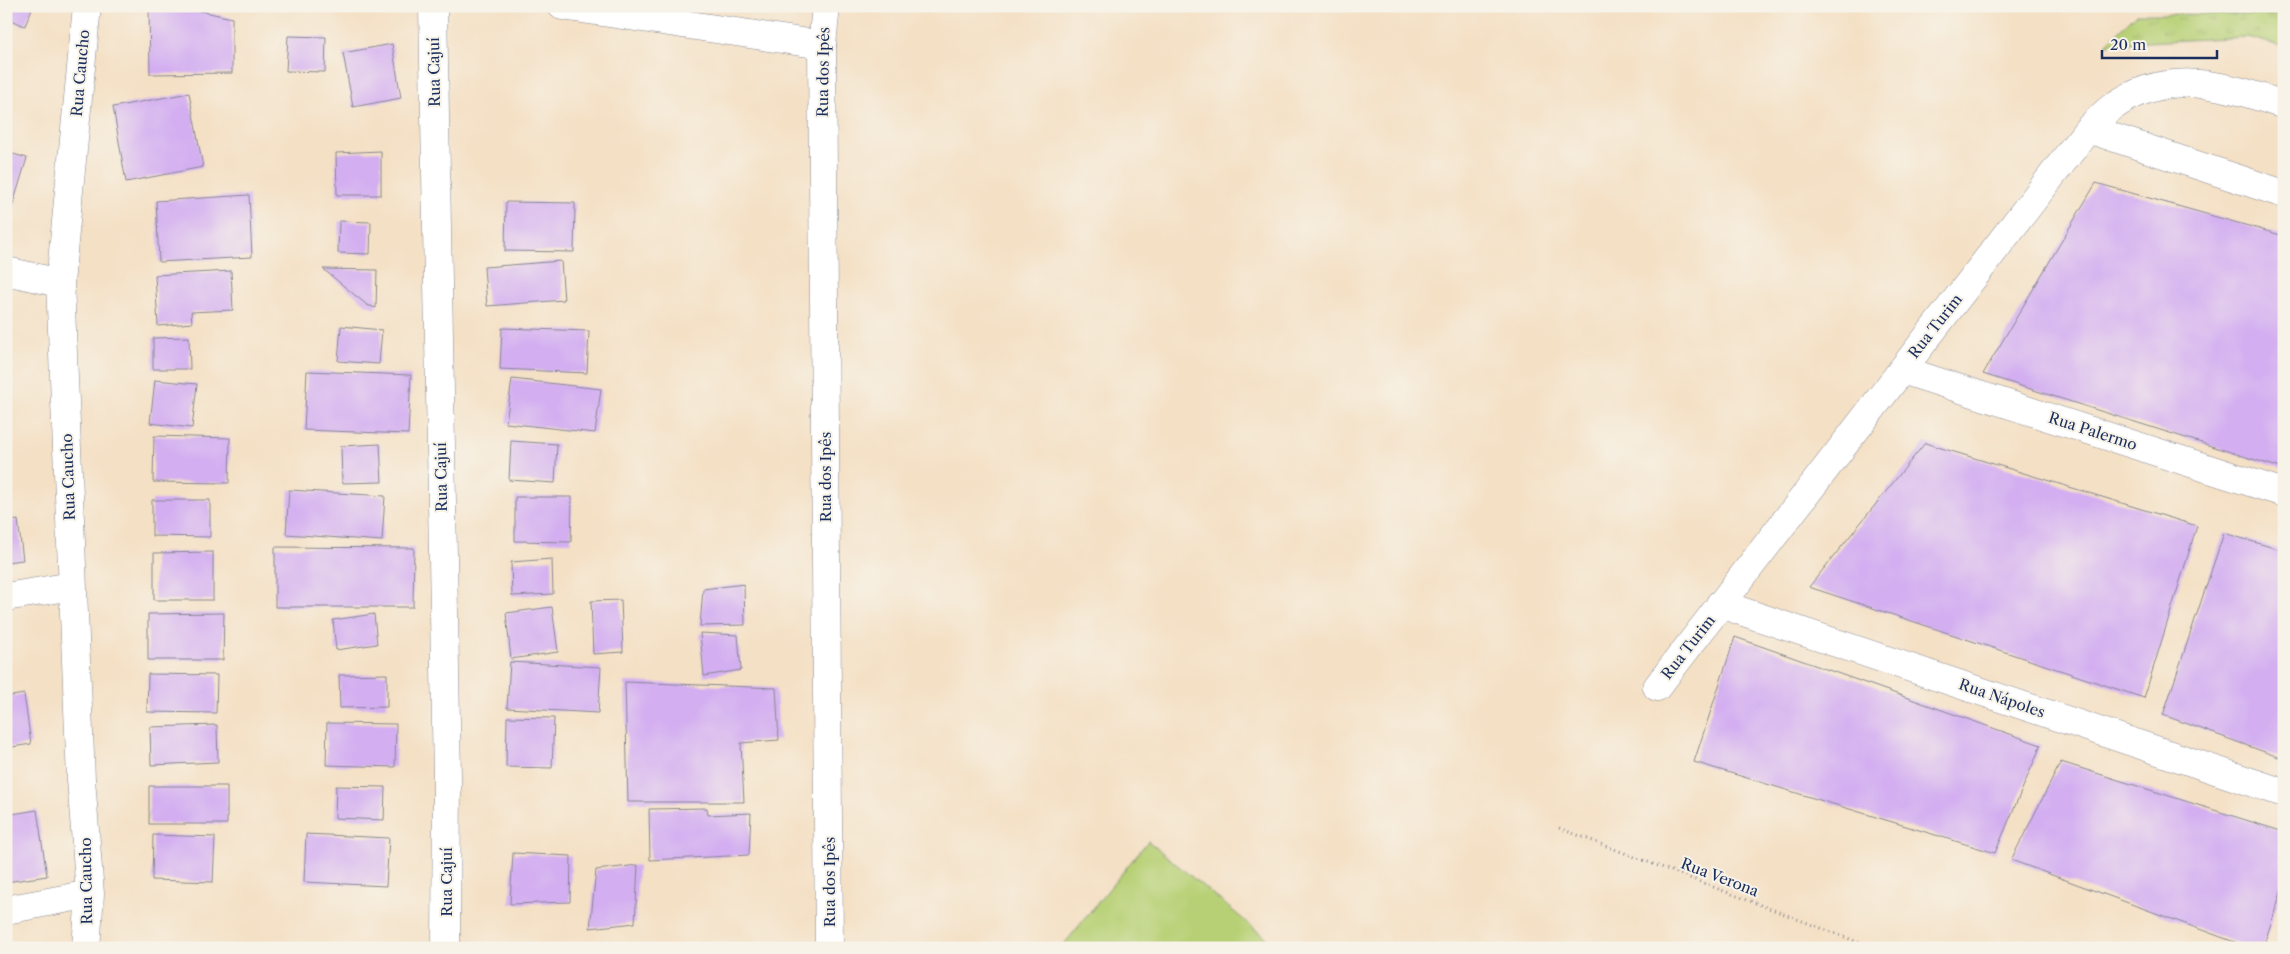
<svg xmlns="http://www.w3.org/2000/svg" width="2290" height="954" font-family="'Libre Caslon Text',serif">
  <defs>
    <pattern id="grass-tufts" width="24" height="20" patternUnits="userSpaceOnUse" patternTransform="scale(1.25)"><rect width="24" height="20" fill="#b7d075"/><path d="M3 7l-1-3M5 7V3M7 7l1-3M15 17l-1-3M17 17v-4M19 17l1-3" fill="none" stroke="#9db368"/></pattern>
  </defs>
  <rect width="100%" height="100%" fill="#f7f3e8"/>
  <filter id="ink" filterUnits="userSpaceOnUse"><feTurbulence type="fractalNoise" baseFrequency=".02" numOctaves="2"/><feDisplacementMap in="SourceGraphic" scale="10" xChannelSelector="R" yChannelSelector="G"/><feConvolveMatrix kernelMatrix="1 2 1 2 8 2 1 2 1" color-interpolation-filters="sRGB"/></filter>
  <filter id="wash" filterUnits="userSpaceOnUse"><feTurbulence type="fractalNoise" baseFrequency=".0096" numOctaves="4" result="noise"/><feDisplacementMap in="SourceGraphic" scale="20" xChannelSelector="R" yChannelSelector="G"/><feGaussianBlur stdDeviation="1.12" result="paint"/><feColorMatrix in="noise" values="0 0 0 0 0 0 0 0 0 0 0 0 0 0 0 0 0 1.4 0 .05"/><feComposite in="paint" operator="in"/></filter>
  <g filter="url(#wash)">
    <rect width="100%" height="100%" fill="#f4e0c5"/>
    <!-- grass -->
    <path fill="url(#grass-tufts)" stroke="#69806a" d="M2136,14L2284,15V47L2247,37L2106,44Z"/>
    <!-- pitch -->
    <path fill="#b7d075" stroke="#69806a" d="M1148,841L1278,948H1061Z"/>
    <g id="blocks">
      <!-- building -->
      <path fill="#d3aef1" d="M6,6H33L25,26L6,18Z
        M149,6H178L232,18V73L150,74Z
        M288,36L326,37L325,72L286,71Z
        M392,44L401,98L353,107L343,53Z
        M189,93L203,167L126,182L113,107Z
        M381,151V195H337L336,153Z
        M6,152L27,158L7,224H6Z
        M2096,183L2284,236V469L1983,374Z
        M249,195L252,257L159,262L156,201Z
        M506,202L575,203L574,252L505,251Z
        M339,221L371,222L370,254L338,253Z
        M561,261L564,300L487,306L484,267Z
        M323,269L377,270L376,308L367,305Z
        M231,271L233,310L191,312L192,323L158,326L155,275Z
        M341,326L382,330L379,364L338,361Z
        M502,328L589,331L587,373L500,369Z
        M189,337L190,369H153V338Z
        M307,371L411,375L408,434L304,430Z
        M512,379L601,389L595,433L506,423Z
        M155,380L197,384L192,428L150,423Z
        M154,436L230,438L229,483L153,482Z
        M511,441L557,444L555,483L509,480Z
        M1925,443L2197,526L2144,698L1809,587Z
        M380,444L382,482L342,483L341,446Z
        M289,490L385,496L382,541L286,534Z
        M515,497H572L571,542L515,541Z
        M152,500H210V537L152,536Z
        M18,520L23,560L6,562V522Z
        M2224,533L2284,551V759L2163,715Z
        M275,547L414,548L413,607H275Z
        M213,552V600H154V553Z
        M552,559L553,594L512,596L511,562Z
        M744,584L745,625L700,626L703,589Z
        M621,600L623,652L593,654L591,601Z
        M552,607L558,652L511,659L506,613Z
        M224,613L223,660H148V614Z
        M374,614L377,644L336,650L333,620Z
        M700,633L738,635L741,670L704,676Z
        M1735,637L2041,745L1995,853L1694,762Z
        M510,662L601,667L598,713L507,708Z
        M148,674L217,675L216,713L147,712Z
        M387,674V707L340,708L339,675Z
        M625,682L776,688L779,740L741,743L744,802H628Z
        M24,694L31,744L6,748V697Z
        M507,717L554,718L552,768L506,767Z
        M327,723L396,724L395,767L326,765Z
        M217,725L218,762L151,765L150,727Z
        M2061,762L2284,832V883L2263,948H2251L2011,860Z
        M149,786H227V824H149Z
        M336,786L385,787L384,820L335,818Z
        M707,808L708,815L751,813L749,855L650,860L649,809Z
        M37,810L47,876L6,882V815Z
        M306,834L389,838L386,886L304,882Z
        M153,835L215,837L213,882L152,880Z
        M513,853L571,856L570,902L510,904Z
        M638,865L635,923L590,928L596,870Z"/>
    </g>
  </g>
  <g filter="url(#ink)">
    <use href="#blocks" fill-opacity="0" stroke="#888892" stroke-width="1"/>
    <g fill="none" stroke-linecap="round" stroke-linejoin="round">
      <!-- minor casing -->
      <g stroke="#888892" stroke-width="29">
        <path id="minor" d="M433,6L447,778L446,948
          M562,6L822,45
          M2088,129C2096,122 2103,114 2111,108C2168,67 2224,85 2284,105
          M6,271L60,283
          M1902,370L2284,493
          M6,597L72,586
          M1720,604L2284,793
          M1657,687L2088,129L2284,194
          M6,910L90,894
          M86,948L90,894L81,779L60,283L87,6"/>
      </g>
      <!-- tertiary casing -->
      <g stroke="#888892" stroke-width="29">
        <path id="tertiary" d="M826,6L822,45L829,948"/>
      </g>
      <!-- path -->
      <path stroke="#888892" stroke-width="3" stroke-dasharray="1 4" stroke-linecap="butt" d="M1559,828L1873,948"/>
      <!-- minor -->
      <use href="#minor" stroke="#fff" stroke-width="28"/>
      <!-- tertiary -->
      <use href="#tertiary" stroke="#fff" stroke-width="28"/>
    </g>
  </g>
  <g text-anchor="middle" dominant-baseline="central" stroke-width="4" stroke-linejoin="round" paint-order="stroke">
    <!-- street labels -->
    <g font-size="15" fill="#1b2f5e" stroke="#f7f3e8">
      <text transform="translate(434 72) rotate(-91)">Rua Cajuí</text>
      <text transform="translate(823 72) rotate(-89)">Rua dos Ipês</text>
      <text transform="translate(80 73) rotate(-85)">Rua Caucho</text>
      <text transform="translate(1935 326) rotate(-52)">Rua Turim</text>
      <text transform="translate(2093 431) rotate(18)">Rua Palermo</text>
      <text transform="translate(68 477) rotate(-92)">Rua Caucho</text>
      <text transform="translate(441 477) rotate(-91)">Rua Cajuí</text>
      <text transform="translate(825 477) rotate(-90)">Rua dos Ipês</text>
      <text transform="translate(1688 647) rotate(-52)">Rua Turim</text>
      <text transform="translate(2002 698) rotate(19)">Rua Nápoles</text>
      <text transform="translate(1720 877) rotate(21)">Rua Verona</text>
      <text transform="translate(86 881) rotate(-91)">Rua Caucho</text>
      <text transform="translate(446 882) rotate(-90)">Rua Cajuí</text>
      <text transform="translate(829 882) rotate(-90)">Rua dos Ipês</text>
    </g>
  </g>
  <!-- margin -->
  <rect width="2290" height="954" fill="none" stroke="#f7f3e8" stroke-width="25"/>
  <!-- scale -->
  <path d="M2102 50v8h115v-8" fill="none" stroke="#1b2f5e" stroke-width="2.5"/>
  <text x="2110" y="50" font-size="15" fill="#1b2f5e" stroke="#f7f3e8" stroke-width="4" paint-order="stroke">20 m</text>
</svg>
